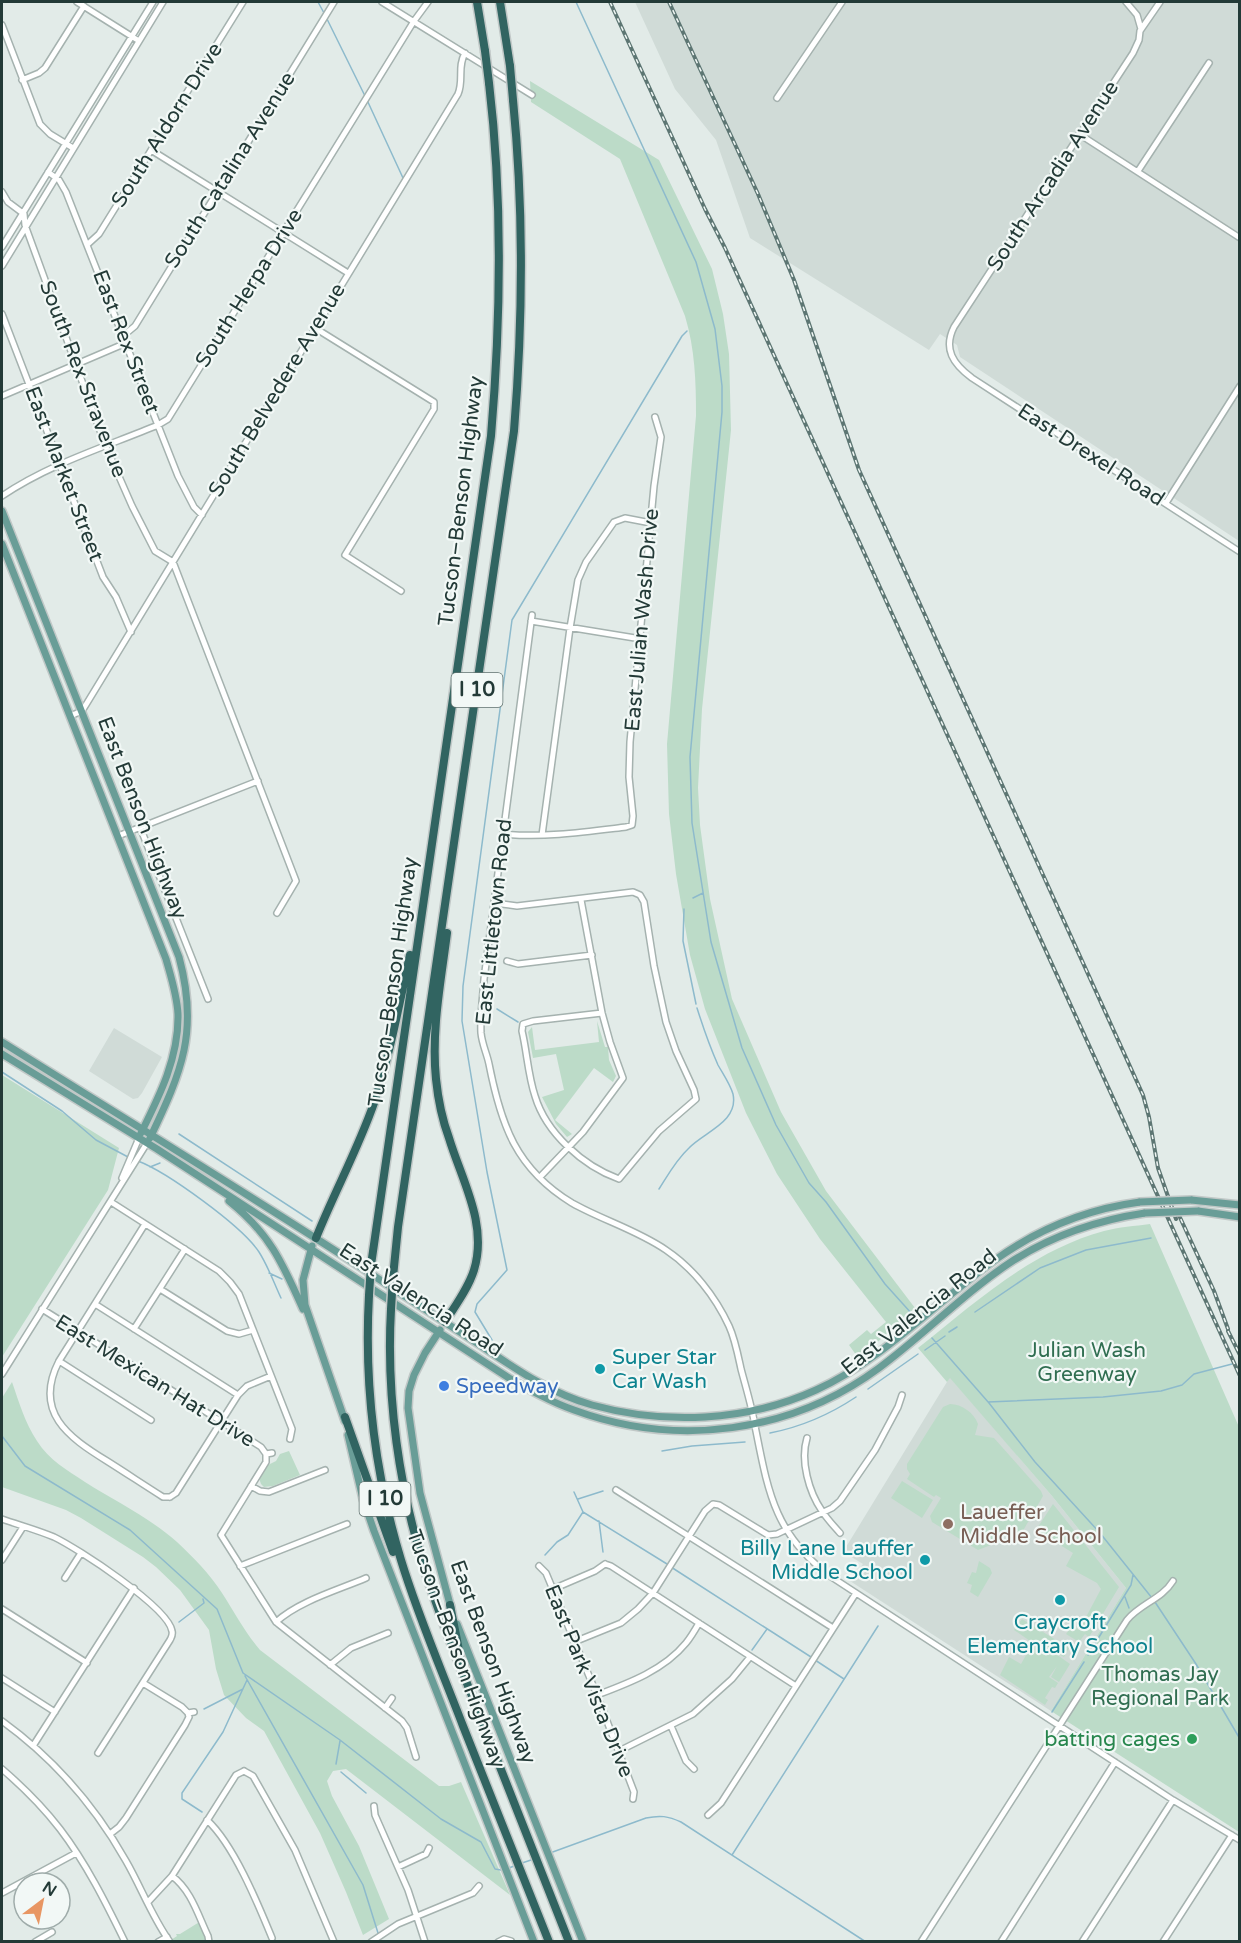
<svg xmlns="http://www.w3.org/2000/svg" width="1241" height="1943" font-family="'Varela Round',sans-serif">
  <rect width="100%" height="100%" fill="#e2ebe8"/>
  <!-- built -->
  <path fill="#d0dbd7" d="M635,2H1239V541L960,357L957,345L940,334L929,350L750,238L716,140L675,89Z
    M114,1028L162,1057L142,1093L138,1098L133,1099L89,1071Z
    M950,1377L1052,1496L1126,1588L1051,1711L850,1581L863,1564L843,1552Z"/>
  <!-- green -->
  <path fill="#bcdbc8" d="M530,81L659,160L712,269L723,314L729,354L731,430L702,709L698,788L700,825L710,899L732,999L781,1112L826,1191L915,1308L859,1359L849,1345L867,1330L871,1334L886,1322L820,1239L777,1174L746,1113L705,1009L690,955L676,874L669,814L667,744L696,416C696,382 695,349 685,316L620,159L531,102Z
    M597,1021L605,1047H608L609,1060L616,1076L613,1082L594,1068L555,1120L572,1134L567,1137L556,1124L542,1097L564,1090L556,1054L533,1058L528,1032L532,1027L535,1050L599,1042Z
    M2,1075L119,1148L108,1190L2,1357Z
    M1150,1224L1239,1427V1832L1051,1711L1126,1588L1052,1496L950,1378L947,1382L918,1348C976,1302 1031,1251 1104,1231C1119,1227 1135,1226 1150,1224Z
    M12,1382C19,1402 25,1423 37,1441C49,1460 67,1470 85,1482C115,1501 150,1518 177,1542C193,1557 210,1574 222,1593C235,1613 244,1631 260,1650L439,1786H449L461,1782L510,1895L346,1769L333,1771L327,1781L332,1796L359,1846L389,1919L363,1935L346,1892L320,1833L264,1731L246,1718L224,1695L216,1669L209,1630L180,1590L156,1567L143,1557L81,1518L66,1510L2,1487V1398Z
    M950,1404C962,1404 974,1413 978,1424L975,1435L994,1438L1041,1491L1043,1496L1020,1536H1011L1003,1533L991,1545L978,1550L932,1522L930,1516L941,1498L936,1495L934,1497L907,1479L910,1474L907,1469V1464L943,1407Z
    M289,1451L300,1475L273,1486L264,1487L261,1484L259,1478L268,1465L276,1461L280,1454Z
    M902,1481L933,1500L922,1518L891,1498Z
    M1053,1504L1119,1587L1089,1637L1085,1634L1079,1642L1066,1634L1072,1626L1079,1630L1101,1589L1097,1583L1066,1566L1073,1553L1036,1530Z
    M979,1561L990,1568L992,1573L978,1597L970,1592L972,1585L967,1583L972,1572L976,1573Z
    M1022,1619L1069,1648L1064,1657L1042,1644L1070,1664L1059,1682L1051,1677L1057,1666L1049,1677L1058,1683L1055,1688L1052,1687L1045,1698L1048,1700L1045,1705L1000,1675L1009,1657L1021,1664L1033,1643L1014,1630Z
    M201,1921L208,1942H168L177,1936L176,1934H180Z"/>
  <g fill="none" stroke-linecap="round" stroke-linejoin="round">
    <!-- stream -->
    <path stroke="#8dbacc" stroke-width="1.5" d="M318,2L324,13
      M576,2L696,262L715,329L722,386V412L690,757L692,823L711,942L742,1048L776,1125L809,1183L826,1202L885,1284L912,1314
      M326,17L365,96
      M367,100L403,178
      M693,898L703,893
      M684,909L683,941L696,1004
      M497,1009L518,1022
      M2,1072L62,1111L96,1140L128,1157
      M179,1134L312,1221
      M138,1161C167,1172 242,1226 259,1252C268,1266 274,1283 281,1298
      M150,1167L160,1163
      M659,1189C668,1175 676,1160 689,1148C704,1132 739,1122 733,1094C730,1084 723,1074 718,1065C710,1047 703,1027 697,1008
      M269,1273L282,1279
      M975,1312L1040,1268L1086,1250L1151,1238
      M949,1332L957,1327
      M932,1338L989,1403L1035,1462L1100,1533L1152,1598
      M492,1340L475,1312L477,1304L507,1270L487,1172L462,1021L463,986L512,620L682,336L687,331
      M925,1350L945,1336
      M868,1389L918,1354
      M988,1402L1103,1397L1161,1391L1182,1385L1194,1374L1232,1364
      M770,1433C801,1427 829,1415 856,1397
      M2,1436L25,1466L130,1530L217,1609L243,1673L340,1740L441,1819L481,1842L495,1869L501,1870
      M662,1451L692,1446L745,1442
      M578,1499L603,1491
      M583,1512L667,1564
      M599,1521L603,1552
      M545,1555L557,1542L568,1535L583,1512L574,1492
      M671,1567L811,1657
      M1125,1597L1129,1608
      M1155,1602L1196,1664L1240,1739
      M179,1622L204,1603L203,1599
      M752,1650L767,1629
      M1088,1655L1131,1585L1133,1575
      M815,1660L844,1679
      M245,1676L363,1885L378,1933
      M204,1709L243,1689
      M1052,1712L1084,1662
      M336,1764L340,1741
      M341,1772L366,1793
      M202,1812L182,1799V1793L223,1732L247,1680
      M550,1853L646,1818C660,1815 668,1816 681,1822L866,1942
      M732,1855L878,1626
      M522,1863L531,1860
      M509,1868L514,1866
      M380,1940V1942"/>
    <!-- minor casing -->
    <g stroke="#a5b2af" stroke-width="8">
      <path id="minor" d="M77,2L139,41
        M382,2L532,95
        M1126,2L1137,15L1141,29
        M1160,2L1140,31L1139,40L1133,53L954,327C943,349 953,364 972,378L1240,552
        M2,25L40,124L50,134L73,148
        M22,80L39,73L45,68L84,6
        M777,98L842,2
        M1079,134L1240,238
        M151,150L348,273
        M1138,171L1209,63
        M48,172L59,180L66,192L178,476L194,507L202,515
        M2,192L8,202L24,214L25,225L106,447L132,506L155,551L173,562L296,881L277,913
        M88,244L99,234L243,2
        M2,247L153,2
        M2,266L163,2
        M2,314L103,577L116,597L131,632
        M315,328L434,402V409L345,555L401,591
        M123,336L135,326L334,2
        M2,396L126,343
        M2,496C49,464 105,447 158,425L168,419L414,21L428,2
        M1166,503L1240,386
        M532,615L484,979C483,996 480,1016 481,1033C482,1044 487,1054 489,1064C501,1125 516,1169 572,1203C602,1220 637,1230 666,1250C693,1268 715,1296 729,1326C735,1339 738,1355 741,1369C746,1388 752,1407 755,1426C768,1491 774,1534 830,1576L1173,1800L1240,1840
        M531,621L641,639
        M70,716L82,711L87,703L458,94C464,80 457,67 465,53
        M140,827L208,999
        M503,834C544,838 585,832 626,827L632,825L633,816L629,777L630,742L654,486L661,437L655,417
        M542,835L570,628L578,580L586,562L614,522L625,518L651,523
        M118,836L258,781
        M494,903L517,906L633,892L640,895L644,902L654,966L666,1022L676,1051L694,1090L696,1099L659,1131L619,1179C583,1166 546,1133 535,1096C528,1075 527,1052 522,1031L523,1024L533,1021L602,1013
        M507,961L518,964L592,955
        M540,1177L583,1132L623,1078L610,1042L602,1013L581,900
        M122,1178L139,1138
        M111,1202L219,1271L230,1282L239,1294L292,1429L290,1439
        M145,1224L59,1361C33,1412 68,1437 107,1461C126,1473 144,1485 163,1497H170
        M160,1289L227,1331L239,1334L253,1330
        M95,1304L238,1395
        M42,1309L222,1422L261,1447L266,1454
        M134,1329L185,1249
        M59,1361L151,1420
        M2,1374L147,1143
        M807,1438C800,1461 809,1492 822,1511C827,1519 834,1526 840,1533
        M251,1486L260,1491L269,1492L325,1470
        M616,1490L833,1628
        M170,1497L176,1493L238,1395L247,1386L271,1376
        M2,1519C19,1525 37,1530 54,1537C77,1548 168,1607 172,1631C173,1635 172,1636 170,1640L98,1753
        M221,1535L276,1622L402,1721L407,1728L416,1757
        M221,1535L266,1462V1454L272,1453
        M2,1560L23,1527
        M605,1564L611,1566L796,1686
        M240,1566L347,1524
        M539,1566L546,1573L597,1695L634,1792L633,1799
        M65,1578L81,1553
        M553,1589L595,1571L605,1564
        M2,1609L87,1663
        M276,1622C299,1601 338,1590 366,1578
        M574,1642L621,1623L638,1609L653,1593L705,1511L713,1504L719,1505L768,1535L777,1534L832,1508L840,1501L875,1450L898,1407L902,1395
        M330,1665L351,1648L388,1633
        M2,1678L55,1712
        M143,1683L182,1707L188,1713L194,1712
        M597,1695C629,1683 664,1670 686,1643C691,1637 695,1630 699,1623
        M385,1708L392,1698
        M2,1721C53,1758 95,1806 126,1861C141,1887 152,1917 170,1942
        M671,1726L686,1761L694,1769
        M33,1746L134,1588
        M619,1751L693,1714L732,1679L750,1657
        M2,1769C23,1787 43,1807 60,1829C86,1863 106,1903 125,1942
        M244,1771L253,1776L295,1850L334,1942
        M374,1806L375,1815L408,1890L425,1942
        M708,1815L721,1803L856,1593
        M207,1820C234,1845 258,1904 272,1938
        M110,1834L119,1827L126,1818L185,1725L189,1717L188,1713
        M398,1867L426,1854L429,1848
        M172,1876C191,1890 198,1915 208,1936L209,1942
        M2,1893L76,1853
        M148,1902L172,1876L236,1775L244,1771
        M35,1942L52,1932
        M158,1942L167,1937
        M371,1942L398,1924L473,1893L479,1886
        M498,1942L504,1939L511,1941
        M921,1942L1127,1620C1140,1604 1162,1599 1173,1581
        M1001,1942L1115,1762
        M1082,1942L1173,1800
        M1163,1942L1232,1835"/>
    </g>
    <!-- major casing -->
    <g stroke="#c1c8c7" stroke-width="10">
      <path id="major" d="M2,511L179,957C199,1031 182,1071 150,1138
        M2,544L166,959C171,977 177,995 178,1014C179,1057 160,1095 141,1133
        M2,1042C122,1117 243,1191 362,1268C400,1293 438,1318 477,1343C513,1367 549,1393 592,1405C665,1425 746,1422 816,1390C884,1359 935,1303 995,1260C1038,1229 1088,1209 1140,1202
        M2,1054L157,1149L509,1378C530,1390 551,1402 574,1410C677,1448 791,1433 879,1368C925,1334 966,1291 1014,1260C1054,1235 1098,1220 1145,1213
        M1191,1200L1240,1205
        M229,1201C270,1234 282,1262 303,1309
        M1198,1211L1240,1217
        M312,1246L303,1280L305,1305L345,1421
        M440,1330L425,1353L414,1375L409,1391L408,1408L420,1493L451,1608
        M348,1435L363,1499L374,1531L534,1942
        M457,1624L583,1942"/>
    </g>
    <!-- highway casing -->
    <g stroke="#c1c8c7" stroke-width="11">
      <path id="highway" d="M477,2L485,51
        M500,2L510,66
        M316,1238C334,1193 358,1149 374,1103C390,1055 399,1004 410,955
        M371,1265L491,436C501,318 503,201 489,83
        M393,1277L398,1227L514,431C523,320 524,211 513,100
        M369,1295C364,1384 375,1474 401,1560C418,1616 442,1671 463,1726C492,1798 520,1870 549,1942
        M391,1309C386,1397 399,1489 426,1573C439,1615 456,1656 472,1696C505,1778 536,1860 569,1942
        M445,1322C455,1306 468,1289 474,1270C488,1224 462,1181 449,1138C442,1119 438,1099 436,1079C431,1031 441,981 447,933
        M345,1417L393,1552
        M450,1605L460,1655"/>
    </g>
    <!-- minor -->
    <use href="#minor" stroke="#fff" stroke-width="5"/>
    <!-- major -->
    <use href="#major" stroke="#699d97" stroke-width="7"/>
    <!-- highway -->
    <use href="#highway" stroke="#316461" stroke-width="8"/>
    <!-- rail casing -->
    <g stroke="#5d7673" stroke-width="4">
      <path id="rail" d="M610,2L705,209L725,248L1240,1376
        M669,2L758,194L794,280L859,470L1143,1095L1149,1117L1158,1168L1176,1219
        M1177,1211L1214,1291L1228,1329
        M1228,1331L1240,1355"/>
    </g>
    <!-- rail -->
    <use href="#rail" stroke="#f2f8f6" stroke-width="1.5" stroke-dasharray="4.5" stroke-linecap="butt"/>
    <!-- major-bridge casing -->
    <g stroke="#c1c8c7" stroke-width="10" stroke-linecap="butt">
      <path id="major-bridge" d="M1140,1202L1191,1200
        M1145,1213L1198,1211"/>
    </g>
    <!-- highway-bridge casing -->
    <g stroke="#c1c8c7" stroke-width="11" stroke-linecap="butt">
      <path id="highway-bridge" d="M485,51L489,83
        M510,66L513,100
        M369,1295L371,1265
        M391,1309L393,1277"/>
    </g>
    <!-- major-bridge -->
    <use href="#major-bridge" stroke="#699d97" stroke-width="7"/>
    <!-- highway-bridge -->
    <use href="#highway-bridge" stroke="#316461" stroke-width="8"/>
  </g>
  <!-- markers -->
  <g fill="#0f9aa8" stroke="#f2f8f6" stroke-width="2">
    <circle cx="600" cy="1369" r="6"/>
    <circle cx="925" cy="1560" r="6"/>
    <circle cx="1060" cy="1600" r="6"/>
  </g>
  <circle fill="#3f7fe0" stroke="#f2f8f6" stroke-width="2" cx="444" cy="1386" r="6"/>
  <circle fill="#8d6e63" stroke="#f2f8f6" stroke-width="2" cx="948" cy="1524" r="6"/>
  <circle fill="#2e9e5b" stroke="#f2f8f6" stroke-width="2" cx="1192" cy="1739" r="6"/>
  <g text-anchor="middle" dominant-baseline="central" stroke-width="4.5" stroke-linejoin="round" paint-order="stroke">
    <!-- shield labels -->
    <g fill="#f2f8f6" stroke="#617370" stroke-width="1.5">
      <rect x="451.5" y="673" width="51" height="34" rx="4.5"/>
      <rect x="359.5" y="1482" width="51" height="34" rx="4.5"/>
    </g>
    <g font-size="20" font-weight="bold" fill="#233a37">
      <text x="477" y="690">I 10</text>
      <text x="385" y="1499">I 10</text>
    </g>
    <!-- street labels -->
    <g font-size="21" fill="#233a37" stroke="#f2f8f6">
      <text transform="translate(167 125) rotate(-58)">South Aldorn Drive</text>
      <text transform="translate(230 170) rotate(-58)">South Catalina Avenue</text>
      <text transform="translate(1053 176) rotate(-57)">South Arcadia Avenue</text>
      <text transform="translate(249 288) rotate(-58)">South Herpa Drive</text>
      <text transform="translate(126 342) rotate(69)">East Rex Street</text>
      <text transform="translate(83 379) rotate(69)">South Rex Stravenue</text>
      <text transform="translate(277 390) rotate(-59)">South Belvedere Avenue</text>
      <text transform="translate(1091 455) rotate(33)">East Drexel Road</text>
      <text transform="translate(64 474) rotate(69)">East Market Street</text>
      <text transform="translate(461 501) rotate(-83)">Tucson–Benson Highway</text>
      <text transform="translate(642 620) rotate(-85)">East Julian Wash Drive</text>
      <text transform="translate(142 818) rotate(69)">East Benson Highway</text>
      <text transform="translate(494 922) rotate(-84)">East Littletown Road</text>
      <text transform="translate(393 982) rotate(-82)">Tucson–Benson Highway</text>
      <text transform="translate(421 1300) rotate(33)">East Valencia Road</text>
      <text transform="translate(919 1312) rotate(-38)">East Valencia Road</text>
      <text transform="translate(155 1381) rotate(32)">East Mexican Hat Drive</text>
      <text transform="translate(456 1649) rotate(70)">Tucson–Benson Highway</text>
      <text transform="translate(493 1662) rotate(70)">East Benson Highway</text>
      <text transform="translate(589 1681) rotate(68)">East Park Vista Drive</text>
    </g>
    <!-- park labels -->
    <g font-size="21" fill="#306e51" stroke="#f2f8f6">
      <text x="1087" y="1350">Julian Wash<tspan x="1087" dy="24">Greenway</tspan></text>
      <text x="1160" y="1674">Thomas Jay<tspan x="1160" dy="24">Regional Park</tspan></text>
    </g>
    <!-- culture labels -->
    <g font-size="21" fill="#0d838f" stroke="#f2f8f6" text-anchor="start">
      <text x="612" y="1357">Super Star<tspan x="612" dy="24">Car Wash</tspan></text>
      <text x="913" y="1548" text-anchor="end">Billy Lane Lauffer<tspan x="913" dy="24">Middle School</tspan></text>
      <text x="1060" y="1622" text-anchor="middle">Craycroft<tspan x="1060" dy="24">Elementary School</tspan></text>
    </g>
    <!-- shop labels -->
    <g font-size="21" fill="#366cbe" stroke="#f2f8f6" text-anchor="start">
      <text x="456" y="1386">Speedway</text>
    </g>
    <!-- education labels -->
    <g font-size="21" fill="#785e54" stroke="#f2f8f6" text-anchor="start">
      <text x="960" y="1512">Laueffer<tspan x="960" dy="24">Middle School</tspan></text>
    </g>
    <!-- leisure labels -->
    <g font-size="21" fill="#27864d" stroke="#f2f8f6" text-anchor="end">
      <text x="1180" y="1739">batting cages</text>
    </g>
  </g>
  <!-- border -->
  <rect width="1241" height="1943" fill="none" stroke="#233a37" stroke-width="6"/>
  <!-- north arrow -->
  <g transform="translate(42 1901) rotate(32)"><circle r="28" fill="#f2f8f6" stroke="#9facaa" stroke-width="1.5"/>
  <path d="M0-4.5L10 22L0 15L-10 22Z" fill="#e89663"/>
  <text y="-9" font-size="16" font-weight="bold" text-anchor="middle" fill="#233a37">N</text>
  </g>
</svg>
